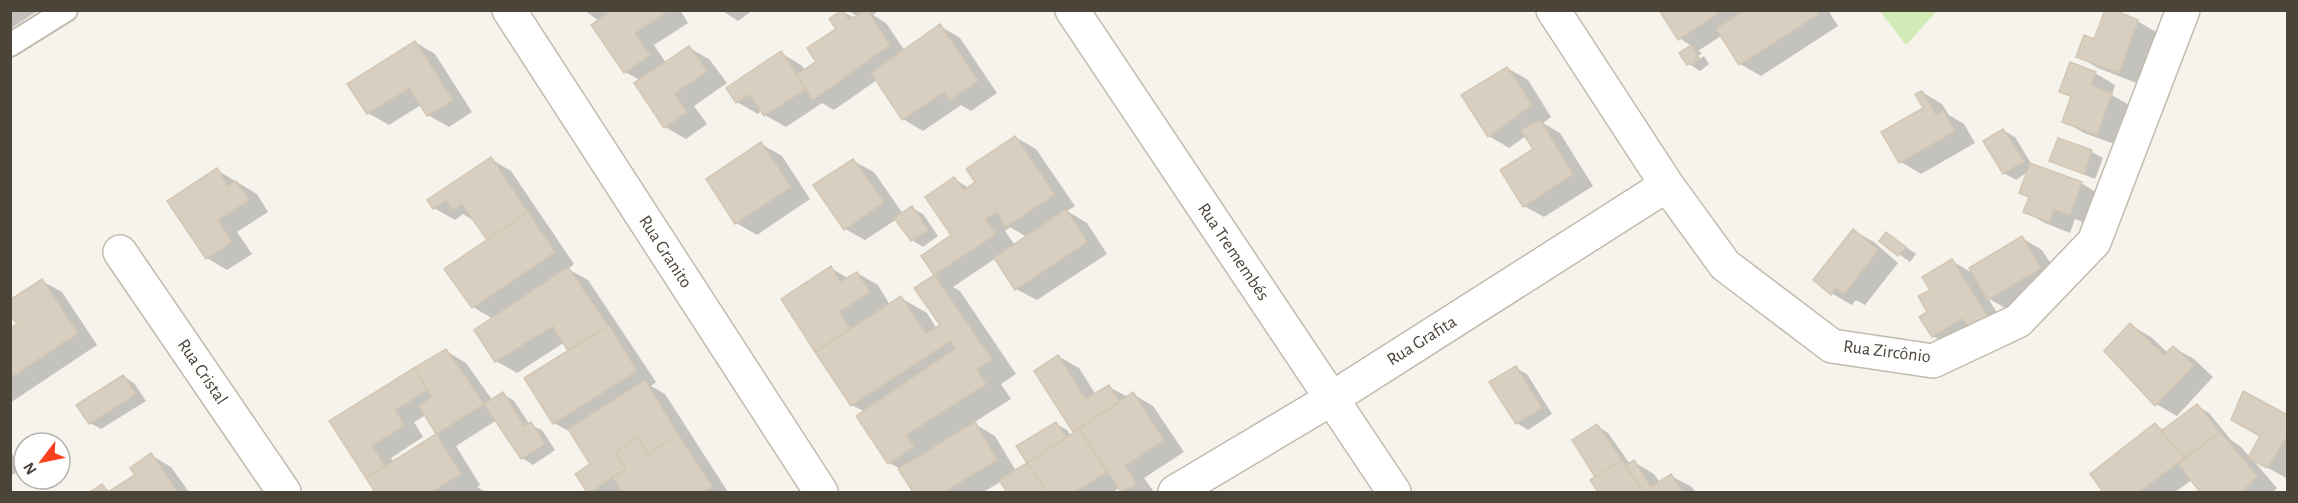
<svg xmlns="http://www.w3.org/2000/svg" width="2298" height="503" font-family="'Alegreya Sans',sans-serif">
  <rect width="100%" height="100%" fill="#f6f3ec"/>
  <!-- green -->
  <path fill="#d2eab5" d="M1880,11H1937L1906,45Z"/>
  <!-- shadow -->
  <path fill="#0003" fill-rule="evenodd" d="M10,10H39L10,29Z
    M584,10H680L688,23L654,45L666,63L689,48L709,59L727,83L694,106L707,124L686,139L665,127L636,83L640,80L625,72L599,21Z
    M721,10H753L738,21Z
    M847,10H879L873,15L886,23L905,51L940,26L960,38L997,93L971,111L961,105L923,131L903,119L877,80L834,110L822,103L786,127L765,115L762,110L758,114L737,102L781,53L801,65L805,70L818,62L838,29L843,12L855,18L857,16Z
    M1661,10H1828L1838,26L1761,76L1740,64L1721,36L1698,51L1702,53L1691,61V64L1704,56L1709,64L1700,71L1689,64L1681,53L1692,46L1679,38Z
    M2137,21L2158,33L2139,84L2098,68L2078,56L2095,41Z
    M415,42L435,54L472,112L449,127L428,115L421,105L389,125L368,113L350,85Z
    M1507,68L1528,80L1551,117L1543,123L1560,133L1593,186L1544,217L1524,206L1535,149L1526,136L1509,148L1489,136Z
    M2095,73L2115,85L2112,95L2131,106L2117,145L2084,133L2064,121L2072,98L2061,91Z
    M1922,92L1942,104L1949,115L1964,124L1975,143L1921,174L1901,162L1883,133L1925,109Z
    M2003,130L2015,137L2032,165L2081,183L2101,195L2090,225L2075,219L2070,233L2045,223L2025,212L2030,198L2029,171L2016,180L2004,173L1985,142Z
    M1015,137L1036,149L1075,206L1067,211L1087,223L1107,254L1037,300L1016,289L996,258L953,287L960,291L1016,374L1001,384L1011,399L973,423L995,436L1016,471L1029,463L1056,424L1067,430L1071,436L1075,433L1036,371L1058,356L1079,368L1096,395L1109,387L1128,397L1133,394L1153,406L1184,452L1144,478L1154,492H1123L1120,488L1113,492H1008L1002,481L985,491L989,492H915L901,469L889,463L865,412L852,405L818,351H816L831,268L849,279L857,273L878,285L890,305L901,298L927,313L937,329L942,326L916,288L936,275L923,256L953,236L954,179L969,188L977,182ZM1010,227L1027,237L1015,245L1005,231Z
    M2059,140L2092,152L2103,158L2095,179L2051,161Z
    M761,144L782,156L810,199L757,235L736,223Z
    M491,159L511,171L574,264L568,269L588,280L656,382L651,386L665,394L728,492H588L577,475L592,465L572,433L554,423L571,351L565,342L517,373L496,361L476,331L493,319L473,307L489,240L474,221L463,214L455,220L434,208L429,201Z
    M853,161L874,172L903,214L912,208L923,214L938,236L923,247L912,240L897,219L865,240L845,229Z
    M217,170L257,194L268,212L237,232L252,254L227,270L207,258Z
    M1854,231L1874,242L1898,263L1865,305L1856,300L1852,305L1831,293Z
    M1887,234L1916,254L1910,262L1881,241Z
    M2022,238L2042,250L2061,280L2010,311L1988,298L2007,329L1953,348L1933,336L1929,313L1932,290L1952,261L1974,274Z
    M42,281L62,292L97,345L10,403V330L19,324Z
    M2130,325L2151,337L2168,353L2174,348L2194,359L2213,377L2177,416L2156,404Z
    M446,351L466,363L493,401L503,394L514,401L530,425L542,430L555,450L533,465L522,458L497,420L456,446L480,485L477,487L486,492H376L331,421ZM426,415L438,435L394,462L391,458L423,437L414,422Z
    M1516,368L1527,374L1552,414L1528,430L1517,423Z
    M123,376L134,383L146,401L101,429L90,423Z
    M2197,406L2209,413L2231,440L2240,446L2250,457L2288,417V479L2252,459L2277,488L2273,492H2202L2192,480L2175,492H2105L2092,474L2155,425L2165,431Z
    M1597,426L1608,433L1630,464L1634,462L1654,474L1660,483L1671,476L1692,487L1695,492H1600L1592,480L1597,477Z
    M10,451L22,469L10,476Z
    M151,455L171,467L189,492H92L102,486L111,492L137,475Z"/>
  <!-- building -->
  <path fill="#d8cfc1" stroke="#d3c7b4" stroke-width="1.5" d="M612,10L668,11L635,33L650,55L624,73L591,25Z
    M842,10L849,20L867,10L890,45L813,100L796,75L816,62L807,48L836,29L829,19Z
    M1659,10H1714L1717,14L1678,40Z
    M1745,10H1816L1819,14L1739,65L1716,29Z
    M2105,10H2114L2138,20L2119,73L2076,57L2084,35L2094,39Z
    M940,24L978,81L950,100L944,92L902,120L871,73Z
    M415,41L453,100L427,116L409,88L367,114L347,84Z
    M1691,45L1699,58L1687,65L1679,53Z
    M689,46L707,71L674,94L687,112L664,128L634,83Z
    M781,51L806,89L764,116L750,94L736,103L726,88Z
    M2070,62L2096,72L2091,85L2112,93L2097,135L2062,122L2071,96L2059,92Z
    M1507,67L1532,105L1488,137L1461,95Z
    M1922,91L1936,115L1943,110L1955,131L1899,163L1881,132L1923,108L1915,94Z
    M1540,120L1573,174L1523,207L1500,170L1533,149L1521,130Z
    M2003,129L2024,161L2003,174L1983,141Z
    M1015,136L1055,194L1006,227L997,212L985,219L996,234L934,275L921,256L951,235L925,197L954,177L964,190L975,182L966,169Z
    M2058,138L2092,150L2084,174L2049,161Z
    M761,142L791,187L735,224L706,179Z
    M491,157L528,212L487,240L462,204L453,210L446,200L433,209L427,200Z
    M853,159L884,202L844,230L813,185Z
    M2030,163L2082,182L2070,215L2054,209L2049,222L2023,212L2029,197L2019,193Z
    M217,168L228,186L236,181L249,200L218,220L232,242L206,259L167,201Z
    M912,206L928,230L911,241L894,218Z
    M1066,209L1087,242L1015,290L994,258Z
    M528,212L555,252L472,308L444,269Z
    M1853,229L1878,250L1844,294L1836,288L1831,295L1813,280Z
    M1886,232L1906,247L1898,256L1879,241Z
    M2022,236L2041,268L1988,300L1969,268Z
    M1952,259L1988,317L1969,329L1963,318L1932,337L1919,317L1927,312L1918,296L1930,290L1922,277Z
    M831,266L840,282L857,272L870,292L839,312L850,329L815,352L781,299Z
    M568,267L608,326L568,351L553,326L495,362L474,330Z
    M934,275L992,359L977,369L986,384L906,435L914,447L888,464L856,416L955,349L950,341L851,406L815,352L901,296L926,334L940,325L914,288Z
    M42,279L78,333L10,378V328L17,324L10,314V300Z
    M2130,323L2164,355L2173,346L2194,365L2155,406L2104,351Z
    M609,325L637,371L553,424L524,378Z
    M446,349L484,404L436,434L419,406L432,397L414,368Z
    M1058,355L1086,399L1109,385L1120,402L1073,432L1034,371Z
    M1516,366L1542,408L1516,424L1489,382Z
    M414,368L428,390L395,410L404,425L372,446L385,466L366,478L329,421Z
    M123,375L136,394L89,424L76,405Z
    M645,380L678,434L648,454L638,437L615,453L626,469L590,492H587L575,474L590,464L568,429Z
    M2243,391L2288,415V435L2267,468L2248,458L2260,436L2231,420Z
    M503,392L524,426L531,422L545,444L521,459L484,404Z
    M1133,392L1164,440L1125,466L1137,484L1121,492L1079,429Z
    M2197,404L2220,432L2184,458L2161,431Z
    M975,422L997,460L947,490L949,492H913L898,469Z
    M1056,422L1066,438L1027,463L1016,446Z
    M2155,423L2184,458L2139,492H2103L2090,474Z
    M1597,424L1622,460L1595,477L1572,440Z
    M1079,429L1107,472L1075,492H1047L1027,463Z
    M2220,432L2257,476L2242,492H2200L2178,464Z
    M436,434L461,474L431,492H375L366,478Z
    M678,434L712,486L702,492H622L613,478L626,469L615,453L638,437L648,454Z
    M151,453L178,492H90L102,484L108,492L135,475L130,468Z
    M1622,460L1643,492H1598L1590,480Z
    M1634,460L1651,487L1671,474L1683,492H1643L1625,466Z
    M1027,463L1047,492H1007L999,480Z"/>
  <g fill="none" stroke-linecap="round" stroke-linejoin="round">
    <!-- service casing -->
    <g stroke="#c2bbae" stroke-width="26">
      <path id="service" d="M10,45L66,10"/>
    </g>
    <!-- minor casing -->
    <g stroke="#c2bbae" stroke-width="36">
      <path id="minor" d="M509,10L821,492
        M1072,10L1394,492
        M1553,10L1667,185L1725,265L1832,346L1933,361L2018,321L2094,242L2183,10
        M120,252L284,492
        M1175,492L1331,399L1667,185"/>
    </g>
    <!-- service -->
    <use href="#service" stroke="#fff" stroke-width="22"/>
    <!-- minor -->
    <use href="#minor" stroke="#fff" stroke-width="33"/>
  </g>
  <g text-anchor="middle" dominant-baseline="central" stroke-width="5" stroke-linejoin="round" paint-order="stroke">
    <!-- street labels -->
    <g font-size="18" fill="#4b4439" stroke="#fff">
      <text transform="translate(665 252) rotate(57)">Rua Granito</text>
      <text transform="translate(1233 252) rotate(56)">Rua Tremembés</text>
      <text transform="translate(1422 341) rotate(-32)">Rua Grafita</text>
      <text transform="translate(1887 352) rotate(7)">Rua Zircônio</text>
      <text transform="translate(202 372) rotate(56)">Rua Cristal</text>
    </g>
  </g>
  <!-- border -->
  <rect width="2298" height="503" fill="none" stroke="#4b4439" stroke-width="24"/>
  <!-- north arrow -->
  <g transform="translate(42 461) rotate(238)"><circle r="28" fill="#ffffff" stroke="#b7b4b0" stroke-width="1.5"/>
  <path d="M0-4.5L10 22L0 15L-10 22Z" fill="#fc3f1d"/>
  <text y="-9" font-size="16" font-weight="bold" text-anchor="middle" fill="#4b4439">N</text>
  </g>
</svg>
